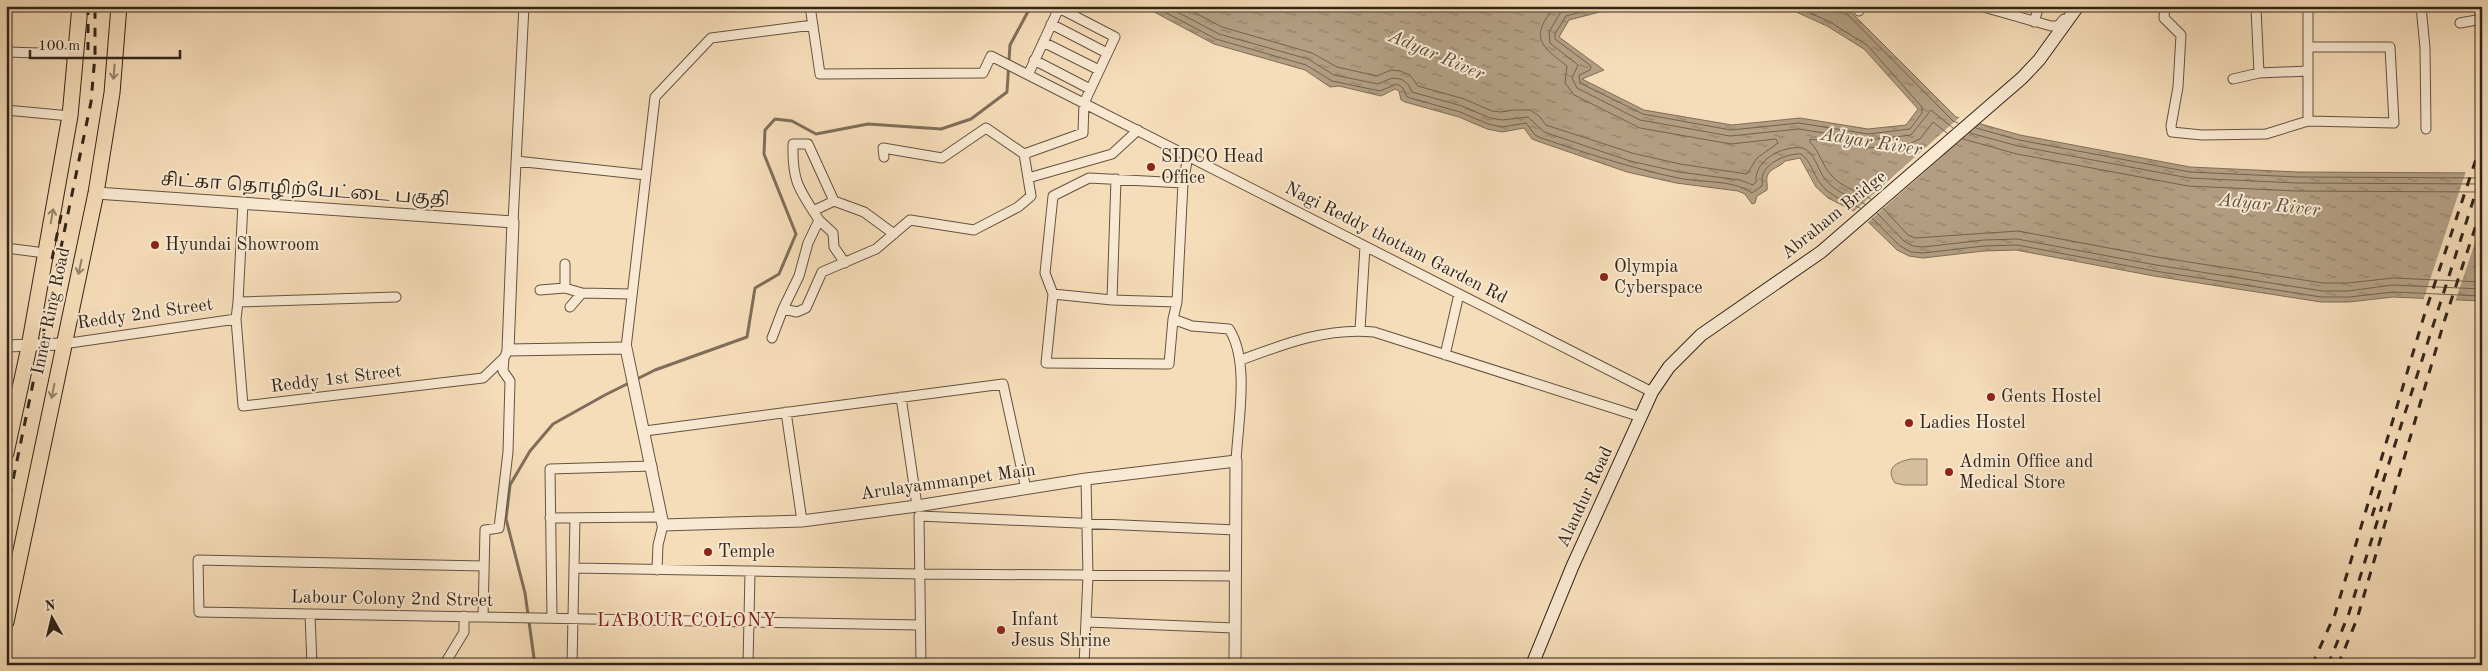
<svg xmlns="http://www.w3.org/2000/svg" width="2488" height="671" font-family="'Old Standard TT','Noto Serif Tamil',serif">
  <defs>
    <pattern id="water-ripples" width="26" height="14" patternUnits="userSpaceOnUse" patternTransform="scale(1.25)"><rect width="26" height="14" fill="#b39e83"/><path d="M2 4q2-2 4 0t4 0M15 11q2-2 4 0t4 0" fill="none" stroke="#92816a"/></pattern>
  </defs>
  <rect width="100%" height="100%" fill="#f6ddb9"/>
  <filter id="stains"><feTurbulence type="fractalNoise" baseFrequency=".004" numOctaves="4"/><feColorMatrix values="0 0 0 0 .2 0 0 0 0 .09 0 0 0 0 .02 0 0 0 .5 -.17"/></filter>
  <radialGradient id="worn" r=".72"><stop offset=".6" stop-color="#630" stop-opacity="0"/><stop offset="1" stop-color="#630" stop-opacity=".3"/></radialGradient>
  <!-- garden -->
  <path fill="#d5be9e" stroke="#84725c" d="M1911,459H1927V485H1904L1895,483C1885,468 1896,462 1911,459Z"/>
  <!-- water -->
  <path fill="url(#water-ripples)" stroke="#7f6e59" d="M1143,6H1561C1581,10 1603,6 1623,6L1569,20L1559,37L1604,70L1582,79L1644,110L1732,125L1800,118L1868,129L1906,125L1918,109L1864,49L1827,26L1783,6H1845L1956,117L2020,135L2190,167L2298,172L2482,173V301L2393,297L2349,302H2321L2154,276L2016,250L1984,251L1923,258L1909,256L1897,250L1860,214L1828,198L1816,187L1800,158L1785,161C1781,167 1769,168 1767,177C1766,181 1768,185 1767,190L1757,196L1755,203L1752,204L1745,194L1738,191L1676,183L1627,172L1540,142L1532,139L1524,128L1502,132L1487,129L1459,117L1405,102L1401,100L1399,91L1395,89L1381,96L1339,86L1330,87L1305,70L1214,44Z"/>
  <!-- pier -->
  <path fill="#f6ddb9" d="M1961,116L1981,122L1867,223L1852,213Z
    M2466,171H2482V222L2455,302L2423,301Z"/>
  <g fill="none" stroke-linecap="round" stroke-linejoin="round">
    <!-- shore -->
    <path stroke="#72624e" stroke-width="1" d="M1153,6L1216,39L1306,65L1332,81L1380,91L1397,84L1403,88L1407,97L1460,112L1488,124L1502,127L1526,123L1535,135L1541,138C1586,153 1631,168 1678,178C1701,183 1732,179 1752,193L1762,186C1763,182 1761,178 1763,174C1767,162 1789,153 1801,154C1811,161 1813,174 1820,183C1829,196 1847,202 1860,208
      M1166,6L1219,34L1308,59L1334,75L1378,84L1392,78L1401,79L1408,84L1412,92L1462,106L1490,118L1502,120L1528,117L1544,132L1630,161L1679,172L1740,180L1753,185L1756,182C1754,160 1783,145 1803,148C1816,154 1817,169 1825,179C1834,191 1852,198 1865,204
      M1182,6L1222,27L1312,53L1337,67L1377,76L1391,70L1400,71L1410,75L1418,86L1464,99L1492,111L1501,112L1514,110H1530L1539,116L1546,125L1632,153L1680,164L1747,174L1757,158L1778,143L1776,139L1731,144L1640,128L1574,95L1565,83L1567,66C1541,46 1528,37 1556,6
      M1578,6L1560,13L1549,32L1550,43L1578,65L1572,78L1577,88L1640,120L1730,136L1799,129L1868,140L1911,135L1931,110L1953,128
      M1603,6L1566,16L1555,34V39L1591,66L1590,70L1579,75L1580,83L1643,114L1731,130L1799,123L1868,134L1910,129L1922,113V107L1867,45L1830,22L1795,6
      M1843,6L1845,12L1953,121L1958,123
      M1976,128L2019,140L2190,172L2298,177L2482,178
      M1970,133L2018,146L2189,178L2297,183L2482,184
      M1963,139L2017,154L2188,186L2297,191L2482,192
      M1871,199C1858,191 1841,187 1831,175C1822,165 1820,152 1810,142V139L1867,148L1909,144L1920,139L1933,122L1947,133
      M1883,208L1908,235L1915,238L2018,231L2157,257L2323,283H2348L2393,278L2482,282
      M1877,213L1904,241L1913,246L1923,247L1984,240L2017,239L2156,265L2322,291H2348L2393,285L2482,289
      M1872,218L1900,246L1911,252L1923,253L1984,246L2017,245L2155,271L2321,297H2349L2393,292L2482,296"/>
    <!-- stream -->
    <path stroke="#7f6e59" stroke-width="3" d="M535,665L525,593L506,519L510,485L530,451L553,424L605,395L655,370L747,337L755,288L779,274L796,234L764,154L765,130L775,119L792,121L816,134L868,124L941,129L971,119L1007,92L1010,45L1031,6"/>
    <!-- minor casing -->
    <g stroke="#635342" stroke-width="11">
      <path id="minor" d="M810,6L820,74L983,73L991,56L1652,392
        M1980,6L2051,26H2058L2064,19
        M2165,6L2164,18L2181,35L2178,87L2171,126L2172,132L2202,135L2266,134L2308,121L2394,123L2390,47H2309
        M2421,6L2425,48L2426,129
        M2256,8L2259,73
        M1859,11L1860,6
        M2034,22L2039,6
        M2460,23L2482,19
        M1051,24L1107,53
        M1043,42L1099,70
        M6,52L75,54
        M2482,58V57
        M1034,60L1090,89
        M2233,79L2259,73L2308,71
        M6,110L70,116
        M2308,121V6
        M1024,154L1083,133L1084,103L1115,37L1059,8L1028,75
        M1188,156L1183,183L1177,302L1173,319L1192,326L1229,329C1250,361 1238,422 1236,461
        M884,157L883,148L942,158L986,128L1024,154L1031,196L1018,207L974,230L910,220L876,249L822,272L806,308L797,312L783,309L799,276L808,243L819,220C799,189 792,182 793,144H808L834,201L864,212L894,234
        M516,161L646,175
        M1028,178L1112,154L1138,130
        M813,211L834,201
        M819,220L833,233L834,247L845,263
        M513,222L524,6
        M6,248L45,253
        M565,288L582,293L632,294
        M540,290L565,288V264
        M1053,294L1045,273L1053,196L1089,178L1183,183
        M396,297L238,302L236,319L243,406L483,378L504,358L508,350
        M1112,300L1116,179
        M238,302L243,203
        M570,307L582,293
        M1173,319L1169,364L1046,363L1053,294L1112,300L1177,302
        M1360,330L1365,246
        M772,338L783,309
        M63,344L236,319
        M626,348L655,97L711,38L813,25
        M1445,355L1459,294
        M1241,360C1284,344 1328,327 1374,332L1641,417
        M901,397L917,506
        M786,412L802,521
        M645,431L1003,384L1026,489
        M550,518L660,517
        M483,566L198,560L199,612L920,625
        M575,568L919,574L1235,576
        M657,570L658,545L663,525
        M310,614L312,665
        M483,617L485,530L499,528L508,452L510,381L503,371L504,358
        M552,618L550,469L652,466
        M1088,622L1234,628
        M312,664L438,665
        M444,665L464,632V616
        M572,665L575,518
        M748,665L750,572
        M921,665L919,516L1236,530
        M1084,665L1088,576L1086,479"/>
    </g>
    <!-- tertiary casing -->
    <g stroke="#635342" stroke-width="13">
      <path id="tertiary" d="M96,193L513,222L508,350L626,348L663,525L802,521L917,506L1086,479L1236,461L1235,665
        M6,346L63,344"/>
    </g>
    <!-- secondary casing -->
    <g stroke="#32251a" stroke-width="14">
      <path id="secondary" d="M1532,665L1573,565L1652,392L1669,367L1701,335L1821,252L2022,78L2039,60L2078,6"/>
    </g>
    <!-- primary casing -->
    <g stroke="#32251a" stroke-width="17">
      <path id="primary" d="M6,453L29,347L70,116L80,6
        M6,622L96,193L112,93L119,6"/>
    </g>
    <!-- minor -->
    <use href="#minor" stroke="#f9e9d2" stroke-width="9"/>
    <!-- tertiary -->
    <use href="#tertiary" stroke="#f9e9d2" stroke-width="11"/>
    <!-- secondary -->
    <use href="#secondary" stroke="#f9e9d2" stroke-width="12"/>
    <!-- primary -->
    <use href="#primary" stroke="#f6ddb9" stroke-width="15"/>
    <!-- rail -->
    <path stroke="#32251a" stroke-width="3" stroke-dasharray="9 9" stroke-linecap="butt" d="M88,6V50
      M52,259L63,206
      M6,514L91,102L95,55V6
      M2372,516L2482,173
      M2312,665L2335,614L2424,316L2482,141
      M2328,665L2349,613L2382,506
      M2338,665L2357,619L2444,322L2482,207"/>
  </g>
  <!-- one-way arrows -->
  <defs><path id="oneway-shaft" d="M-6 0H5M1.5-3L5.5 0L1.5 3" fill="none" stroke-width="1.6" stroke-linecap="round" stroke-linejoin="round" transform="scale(1.25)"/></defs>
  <g stroke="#94816a">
    <use href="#oneway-shaft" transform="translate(114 72) rotate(95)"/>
    <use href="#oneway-shaft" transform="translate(52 216) rotate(-80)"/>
    <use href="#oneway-shaft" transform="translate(80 267) rotate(102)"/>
    <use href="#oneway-shaft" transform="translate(53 391) rotate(101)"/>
  </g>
  <!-- markers -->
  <g fill="#8f2418" stroke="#f9e9d2" stroke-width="2">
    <circle cx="1151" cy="167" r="5"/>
    <circle cx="155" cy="245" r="5"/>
    <circle cx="1604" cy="277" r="5"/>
    <circle cx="1991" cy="397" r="5"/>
    <circle cx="1909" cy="423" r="5"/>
    <circle cx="1949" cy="472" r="5"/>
    <circle cx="708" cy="552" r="5"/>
    <circle cx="1001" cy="630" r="5"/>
  </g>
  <g text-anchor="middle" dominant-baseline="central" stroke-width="4" stroke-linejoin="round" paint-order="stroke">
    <!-- poi labels -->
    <g font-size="18" fill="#32251a" stroke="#f9e9d2" text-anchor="start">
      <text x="1161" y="157">SIDCO Head<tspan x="1161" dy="21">Office</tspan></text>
      <text x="165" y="245">Hyundai Showroom</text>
      <text x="1614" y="267">Olympia<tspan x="1614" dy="21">Cyberspace</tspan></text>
      <text x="2001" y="397">Gents Hostel</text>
      <text x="1919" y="423">Ladies Hostel</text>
      <text x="1959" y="462">Admin Office and<tspan x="1959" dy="21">Medical Store</tspan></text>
      <text x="718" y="552">Temple</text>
      <text x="1011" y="620">Infant<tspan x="1011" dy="21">Jesus Shrine</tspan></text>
    </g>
    <!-- street labels -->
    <g font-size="18" fill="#32251a" stroke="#f9e9d2">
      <text transform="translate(305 190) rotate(4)">சிட்கா தொழிற்பேட்டை பகுதி</text>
      <text transform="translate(1834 215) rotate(-39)">Abraham Bridge</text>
      <text transform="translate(1396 243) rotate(27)">Nagi Reddy thottam Garden Rd</text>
      <text transform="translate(51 311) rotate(-78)">Inner Ring Road</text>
      <text transform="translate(145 314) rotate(-8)">Reddy 2nd Street</text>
      <text transform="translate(336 379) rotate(-7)">Reddy 1st Street</text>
      <text transform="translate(948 482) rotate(-8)">Arulayammanpet Main</text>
      <text transform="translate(1585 497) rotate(-65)">Alandur Road</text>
      <text transform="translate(392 599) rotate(1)">Labour Colony 2nd Street</text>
    </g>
    <!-- water labels -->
    <g font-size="19" font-style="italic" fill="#5f4f3f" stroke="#f9e9d2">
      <text transform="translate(1436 56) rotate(23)">Adyar River</text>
      <text transform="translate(1871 143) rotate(9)">Adyar River</text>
      <text transform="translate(2269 206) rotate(6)">Adyar River</text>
    </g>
    <!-- neighbourhood labels -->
    <g font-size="19" letter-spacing="1" fill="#7a1f14" stroke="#f9e9d2">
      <text x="687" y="621">LABOUR COLONY</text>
    </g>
  </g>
  <!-- margin -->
  <rect width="2488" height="671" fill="none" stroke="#f6ddb9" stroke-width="25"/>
  <rect x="8" y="8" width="2473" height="656" fill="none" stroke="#32251a" stroke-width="2.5"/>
  <rect x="12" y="12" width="2463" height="646" fill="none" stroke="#32251a"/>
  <!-- north arrow -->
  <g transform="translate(52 618) rotate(352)" stroke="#f9e9d2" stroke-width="4" paint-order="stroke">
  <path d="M0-4L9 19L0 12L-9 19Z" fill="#32251a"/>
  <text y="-8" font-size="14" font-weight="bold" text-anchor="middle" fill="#32251a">N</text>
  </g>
  <!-- scale -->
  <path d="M30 50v8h150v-8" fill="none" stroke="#32251a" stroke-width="2.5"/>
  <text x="38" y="50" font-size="15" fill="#32251a" stroke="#f9e9d2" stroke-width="4" paint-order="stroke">100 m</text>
  <rect width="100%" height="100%" filter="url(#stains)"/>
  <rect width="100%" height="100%" fill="url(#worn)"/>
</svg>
